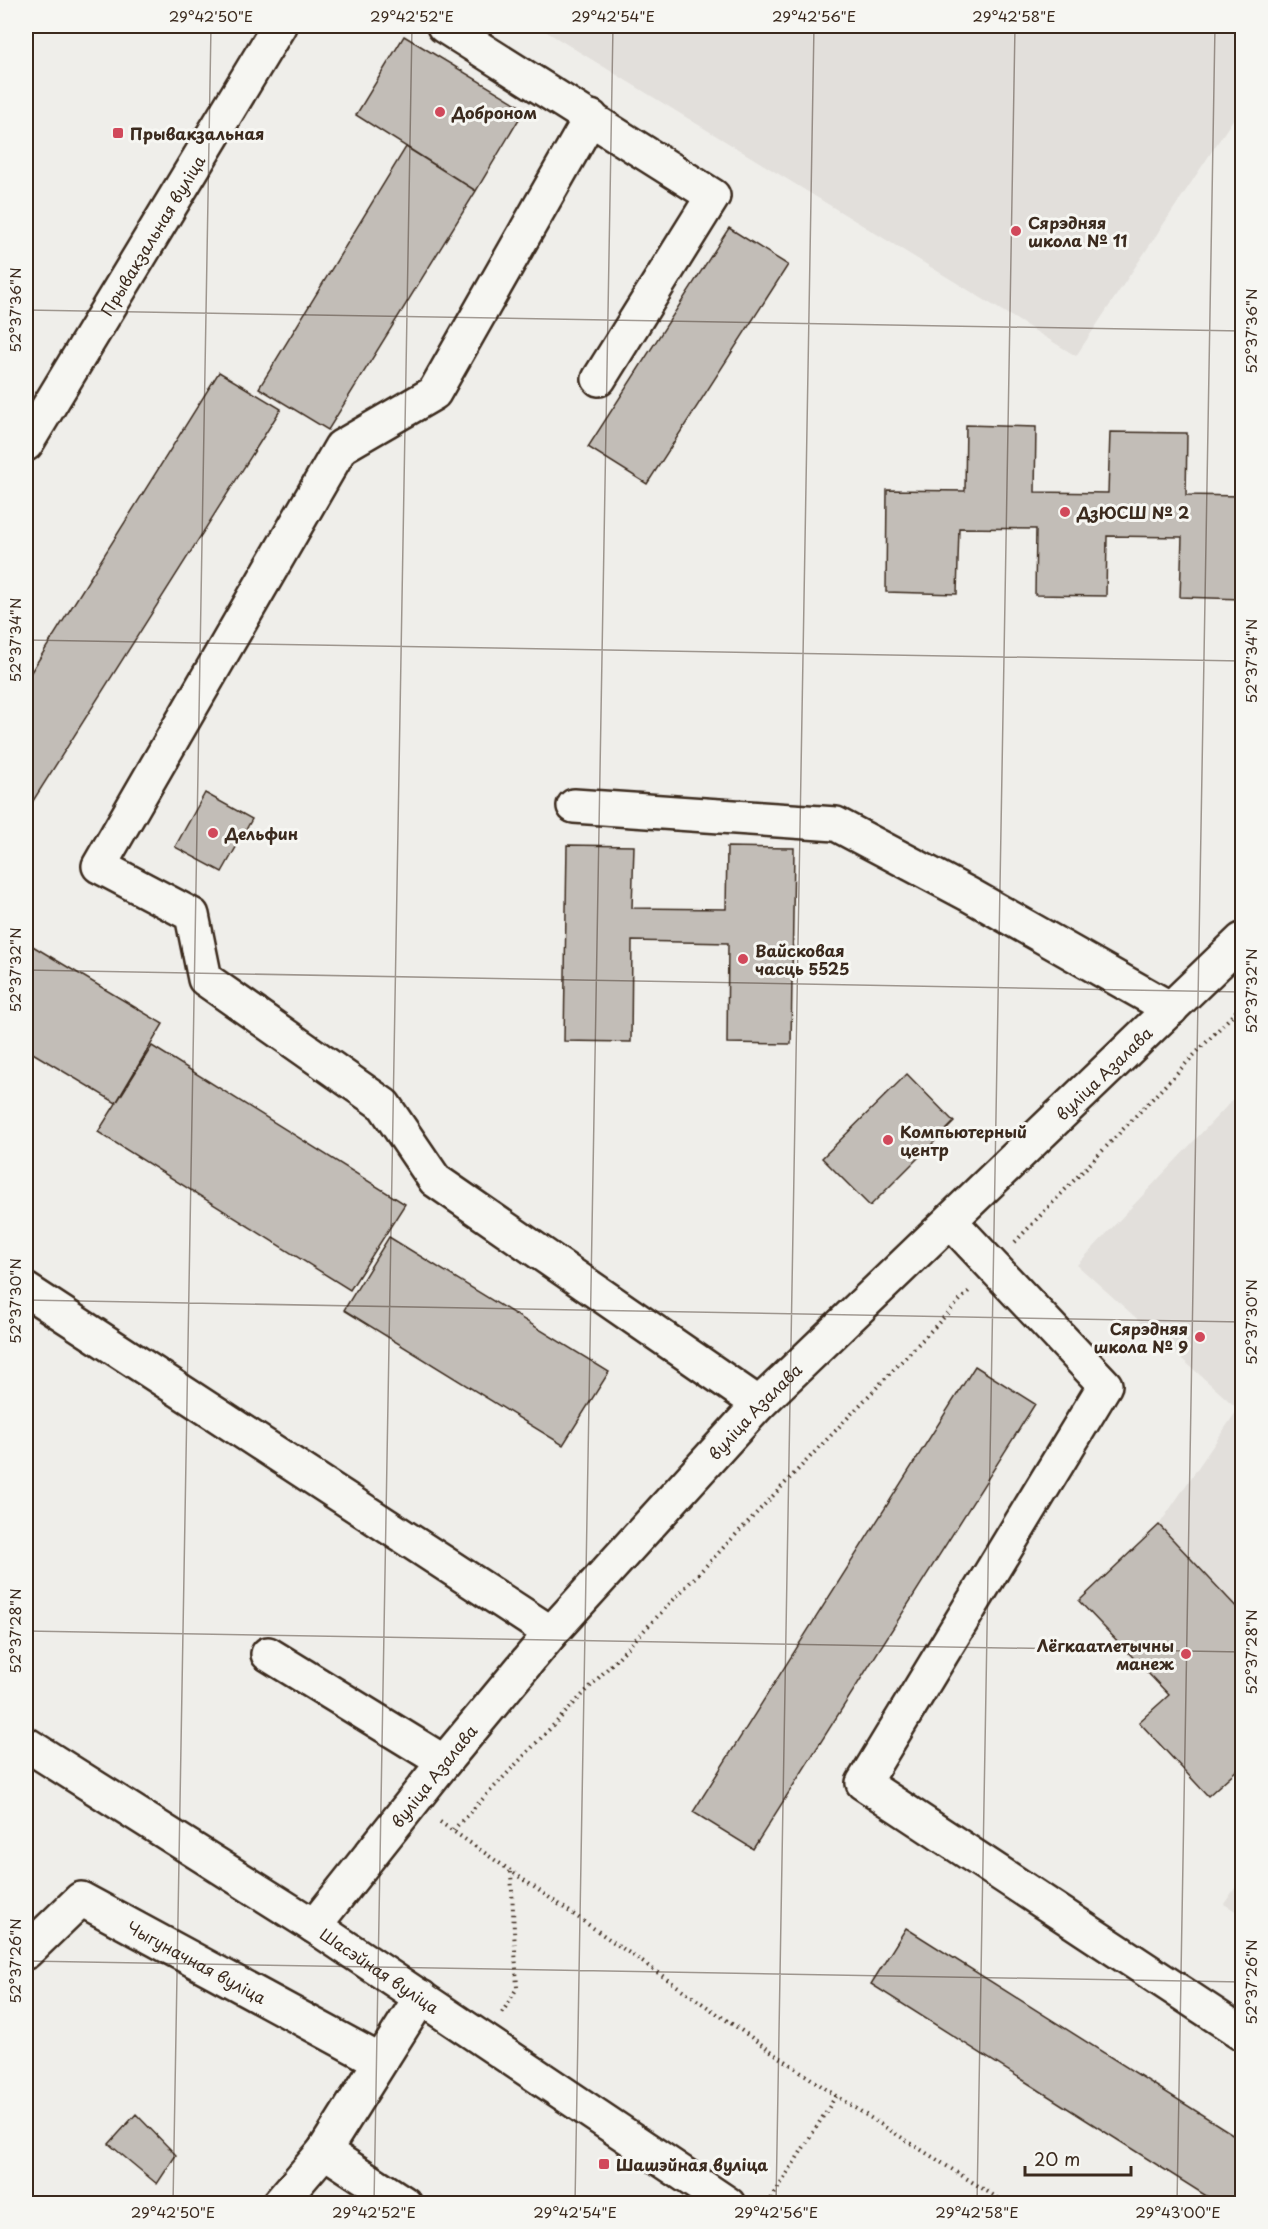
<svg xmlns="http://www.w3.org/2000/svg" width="1268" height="2229" font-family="'Playpen Sans',sans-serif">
  <rect width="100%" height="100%" fill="#efeeea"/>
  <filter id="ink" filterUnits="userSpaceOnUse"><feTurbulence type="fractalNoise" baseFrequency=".0167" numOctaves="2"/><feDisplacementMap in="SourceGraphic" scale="12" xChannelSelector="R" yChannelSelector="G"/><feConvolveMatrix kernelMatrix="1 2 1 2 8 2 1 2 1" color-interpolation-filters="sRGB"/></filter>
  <g filter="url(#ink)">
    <!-- built -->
    <path fill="#e2dfdb" d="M537,26H1242V106L1076,356Z
      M1242,1090V1613L1159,1525L1238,1409L1077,1265Z
      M1242,1878V1915L1224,1904Z"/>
    <!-- building -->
    <path fill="#c2bdb7" stroke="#3b2a1e" stroke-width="1.5" d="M404,36L525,109L476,191L356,115Z
      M406,147L476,191L328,430L259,388Z
      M729,228L788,265L647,484L588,447Z
      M219,372L281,409L26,812V680Z
      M966,425L1036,427L1035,492L1108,493L1110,432L1187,433L1186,495L1242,496V599L1180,597L1182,537L1107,536L1106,596L1035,595L1036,529L959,528L957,594L886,592L887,490L965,491Z
      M205,793L252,819L222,872L175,847Z
      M567,845L634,846L632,908L726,909L727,847L794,848L791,1044L727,1043L728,943L632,941L631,1042L564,1041Z
      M26,942L163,1024L116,1103L26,1049Z
      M152,1046L405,1204L350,1290L98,1132Z
      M907,1074L954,1122L870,1206L822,1158Z
      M389,1237L609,1372L563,1445L344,1310Z
      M975,1366L1035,1404L753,1849L693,1812Z
      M1159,1525L1242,1613V1772L1239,1768L1208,1796L1139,1722L1169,1695L1079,1601Z
      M906,1928L1242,2140V2204H1219L871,1984Z
      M136,2114L176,2155L157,2184L109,2144Z"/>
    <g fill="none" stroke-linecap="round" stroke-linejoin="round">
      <!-- minor casing -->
      <g stroke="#3b2a1e" stroke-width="38">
        <g id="minor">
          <path d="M444,26L713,196L599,379"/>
          <path d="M591,117L434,393L341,447L99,866L192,915L205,979L384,1105L435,1180L759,1404"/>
          <path id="s1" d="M26,444L279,26"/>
          <path d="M574,806L836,824L968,894L1171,1009"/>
          <path d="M950,1221L1105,1385L863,1783L1242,2033"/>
          <path d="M26,1290L551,1633"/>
          <path d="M268,1654L444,1762"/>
          <path id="s2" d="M314,1926L444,1762L551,1633L759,1404L1242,940"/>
          <path id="s3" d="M26,1952L81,1899L380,2061"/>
          <path d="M324,2151L405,2204"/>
          <path d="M279,2204L324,2151L421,1997"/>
        </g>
      </g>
      <!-- major casing -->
      <g stroke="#3b2a1e" stroke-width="38">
        <g id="major">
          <path id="s4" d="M26,1744L314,1926L728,2204"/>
        </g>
      </g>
      <!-- path -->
      <path stroke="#3b2a1e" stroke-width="4" stroke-dasharray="1.5 4.5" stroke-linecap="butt" d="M1015,1242L1242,1005
        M440,1822L836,2096L1007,2204
        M453,1830L969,1291
        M502,2013L517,1988L511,1872
        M768,2204L836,2096"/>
      <!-- minor -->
      <use href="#minor" stroke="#f6f6f2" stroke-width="33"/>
      <!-- major -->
      <use href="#major" stroke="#f6f6f2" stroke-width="33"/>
    </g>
  </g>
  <!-- ticks -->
  <path fill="none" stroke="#3b2a1e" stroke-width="1.5" stroke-opacity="0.45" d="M26,310L1242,331M26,640L1242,661M26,970L1242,992M26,1300L1242,1322M26,1631L1242,1652M26,1961L1242,1982M173,2204L211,26M374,2204L412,26M575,2204L613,26M776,2204L814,26M977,2204L1015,26M1177,2204L1215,26"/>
  <!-- markers -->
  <g fill="#d1495b" stroke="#f6f6f2" stroke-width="2">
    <circle cx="440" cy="112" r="6"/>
    <rect x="112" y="127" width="12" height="12" rx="3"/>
    <circle cx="1016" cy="231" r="6"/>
    <circle cx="1065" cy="512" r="6"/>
    <circle cx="213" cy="833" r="6"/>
    <circle cx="743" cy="959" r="6"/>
    <circle cx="888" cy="1140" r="6"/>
    <circle cx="1200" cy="1337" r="6"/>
    <circle cx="1186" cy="1654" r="6"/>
    <rect x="598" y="2158" width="12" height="12" rx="3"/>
  </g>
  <g text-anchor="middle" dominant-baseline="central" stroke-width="6" stroke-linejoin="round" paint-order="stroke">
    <!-- poi labels -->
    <g font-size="16" font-weight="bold" fill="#3b2a1e" stroke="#f6f6f2" text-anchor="start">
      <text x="452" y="112">Доброном</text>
      <text x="130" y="133">Прывакзальная</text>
      <text x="1028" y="222">Сярэдняя<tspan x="1028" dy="18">школа № 11</tspan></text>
      <text x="1077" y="512">ДзЮСШ № 2</text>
      <text x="225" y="833">Дельфин</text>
      <text x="755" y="950">Вайсковая<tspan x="755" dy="18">часць 5525</tspan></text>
      <text x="900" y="1131">Компьютерный<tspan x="900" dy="18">центр</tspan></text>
      <text x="1188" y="1328" text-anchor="end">Сярэдняя<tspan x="1188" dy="18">школа № 9</tspan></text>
      <text x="1174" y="1645" text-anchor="end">Лёгкаатлетычны<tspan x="1174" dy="18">манеж</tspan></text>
      <text x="616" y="2164">Шашэйная вуліца</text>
    </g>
    <!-- street labels -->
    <g font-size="16" fill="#3b2a1e" stroke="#f6f6f2">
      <text stroke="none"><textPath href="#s1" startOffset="244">Прывакзальная вуліца</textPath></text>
      <text stroke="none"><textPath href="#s2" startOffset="1164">вуліца Азалава</textPath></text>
      <text stroke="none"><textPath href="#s2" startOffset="678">вуліца Азалава</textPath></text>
      <text stroke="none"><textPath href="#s2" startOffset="192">вуліца Азалава</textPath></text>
      <text stroke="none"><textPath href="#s3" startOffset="208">Чыгуначная вуліца</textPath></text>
      <text stroke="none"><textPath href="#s4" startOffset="420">Шасэйная вуліца</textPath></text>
    </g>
  </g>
  <!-- margin -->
  <rect width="1268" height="2229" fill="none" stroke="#f6f6f2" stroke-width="66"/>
  <!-- scale -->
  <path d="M1025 2166v9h106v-9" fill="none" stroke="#3b2a1e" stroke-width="3"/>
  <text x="1034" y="2166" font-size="18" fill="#3b2a1e" stroke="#f6f6f2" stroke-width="4.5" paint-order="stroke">20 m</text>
  <rect x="33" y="33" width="1202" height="2163" fill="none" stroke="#3b2a1e" stroke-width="2"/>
  <g font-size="15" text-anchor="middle" fill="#3b2a1e">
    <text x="211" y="22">29°42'50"E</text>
    <text x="412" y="22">29°42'52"E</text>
    <text x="613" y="22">29°42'54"E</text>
    <text x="814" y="22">29°42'56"E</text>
    <text x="1014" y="22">29°42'58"E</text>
    <text transform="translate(16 310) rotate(-90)" y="5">52°37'36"N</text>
    <text transform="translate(1252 331) rotate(-90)" y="5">52°37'36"N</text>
    <text transform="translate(16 640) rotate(-90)" y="5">52°37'34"N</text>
    <text transform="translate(1252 661) rotate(-90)" y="5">52°37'34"N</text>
    <text transform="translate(16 970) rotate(-90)" y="5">52°37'32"N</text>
    <text transform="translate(1252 991) rotate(-90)" y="5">52°37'32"N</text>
    <text transform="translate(16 1301) rotate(-90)" y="5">52°37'30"N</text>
    <text transform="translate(1252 1322) rotate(-90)" y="5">52°37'30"N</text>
    <text transform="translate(16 1631) rotate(-90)" y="5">52°37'28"N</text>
    <text transform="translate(1252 1652) rotate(-90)" y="5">52°37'28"N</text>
    <text transform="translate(16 1961) rotate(-90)" y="5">52°37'26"N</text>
    <text transform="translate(1252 1982) rotate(-90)" y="5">52°37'26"N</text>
    <text x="173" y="2218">29°42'50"E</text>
    <text x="374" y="2218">29°42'52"E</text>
    <text x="575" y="2218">29°42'54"E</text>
    <text x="776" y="2218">29°42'56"E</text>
    <text x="977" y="2218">29°42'58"E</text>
    <text x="1178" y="2218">29°43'00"E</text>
  </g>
</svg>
